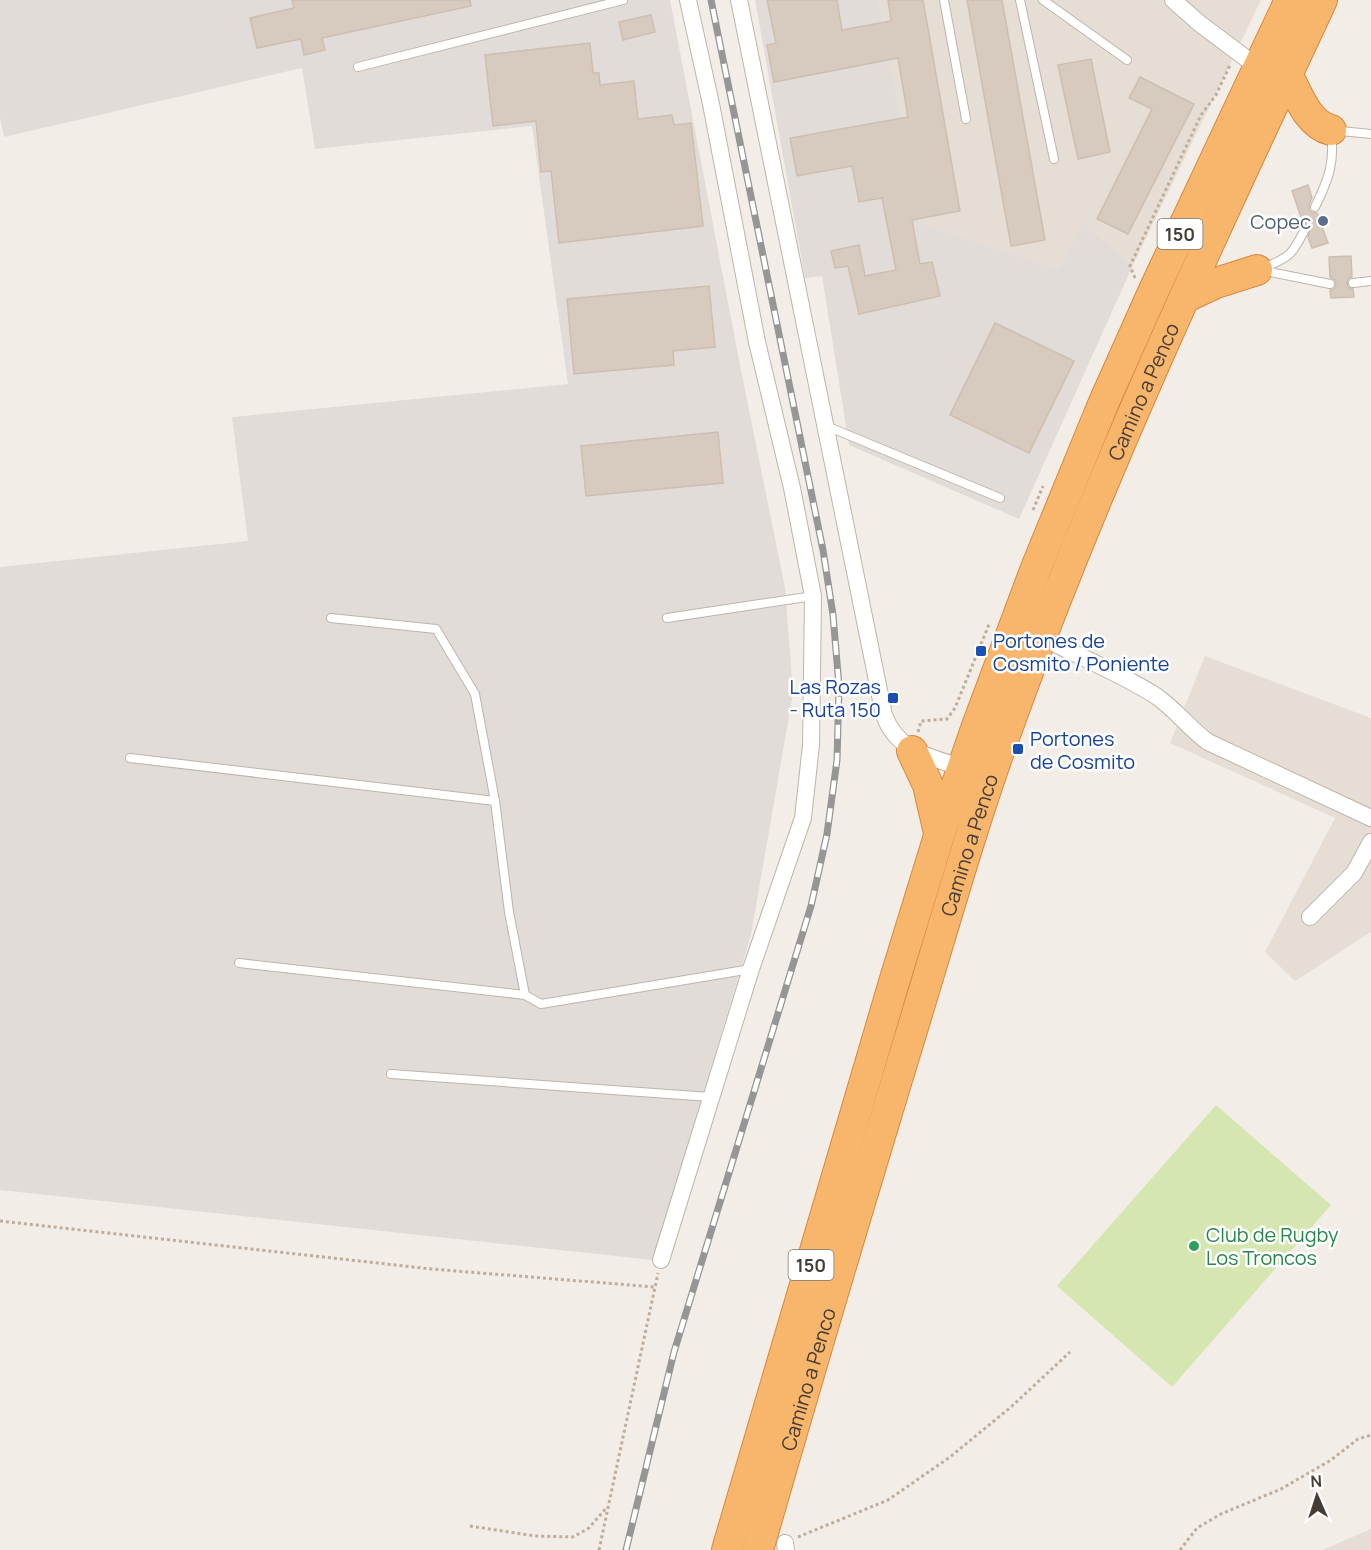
<svg xmlns="http://www.w3.org/2000/svg" width="1371" height="1550" font-family="Manrope,sans-serif">
  <rect width="100%" height="100%" fill="#f3ede7"/>
  <!-- residential -->
  <path fill="#e6ded5" d="M879,0H1261L1133,265L1082,221L1059,268L920,223Z
    M1205,656L1371,718V932L1295,981L1265,952L1335,818L1170,743Z
    M1371,1529V1550H1322Z"/>
  <!-- industrial -->
  <path fill="#e2dcd8" d="M0,0H670L740,365L785,588L793,693L751,935L653,1260L0,1190V567L248,541L232,417L568,384L532,126L315,149L302,68L4,137L0,117Z
    M755,0H879L920,223L1059,268L1082,221L1133,265L1019,519L849,445L822,276L805,278Z"/>
  <!-- green -->
  <path fill="#d5e6b1" d="M1216,1105L1331,1205L1172,1387L1057,1286Z"/>
  <!-- building -->
  <path fill="#d7cabf" stroke="#cebeb0" stroke-width="1.5" d="M292,0H470L471,6L322,38L325,50L304,55L301,39L257,48L250,18L294,8Z
    M767,0H837L842,30L891,21L888,0H923L960,211L912,220L920,264L932,262L940,296L859,314L848,266L835,268L831,251L859,245L865,276L896,270L882,198L859,202L852,166L797,176L790,138L908,117L898,58L774,82L767,45L776,43Z
    M967,0H1002L1045,240L1011,246Z
    M651,15L655,32L623,40L619,22Z
    M590,43L593,73H599L600,85L634,81L638,119L672,115L674,125L691,123L703,226L559,243L551,171L541,172L536,121L493,126L485,55Z
    M1091,59L1110,152L1078,159L1058,65Z
    M1140,77L1194,104L1128,234L1097,219L1152,109L1129,98Z
    M1308,185L1312,198L1309,205V210L1313,213H1317L1328,243L1312,248L1308,237L1311,226L1303,223L1292,191Z
    M1351,256L1352,277L1349,278L1347,283L1348,287L1353,289L1354,297L1331,298L1330,290L1334,289L1336,285L1335,280L1330,277L1329,257Z
    M709,286L715,347L673,351L674,365L574,374L567,299Z
    M995,323L1074,361L1029,453L950,415Z
    M718,432L723,483L586,496L581,446Z"/>
  <g fill="none" stroke-linecap="round" stroke-linejoin="round">
    <!-- lane casing -->
    <g stroke="#beb4a9" stroke-width="10">
      <path id="lane" d="M944,0L966,119
        M1020,0L1054,159
        M1043,0L1127,60
        M358,67L623,0
        M1315,207C1329,179 1335,162 1331,130L1371,134
        M1263,268C1289,258 1293,254 1305,229
        M1260,270L1330,284
        M1353,283L1371,281
        M824,425L1000,498
        M331,618L436,629L475,694L495,801L509,912L525,995L541,1004L751,969
        M667,618L813,596
        M130,758L495,801
        M239,963L525,995
        M391,1074L710,1097"/>
    </g>
    <!-- street casing -->
    <g stroke="#beb4a9" stroke-width="18">
      <path id="street" d="M739,0L884,715C898,754 935,758 970,770
        M1173,0L1199,23L1259,68
        M1041,637C1078,656 1122,674 1156,696C1175,709 1189,728 1208,742L1371,818
        M1310,917L1354,873L1371,842
        M661,1260L751,969L803,818L811,745L812,675L813,596L792,488L757,342L711,104L688,0
        M785,1543L786,1550"/>
    </g>
    <!-- highway casing -->
    <g stroke="#d8883c" stroke-width="32">
      <g id="highway">
        <path d="M1287,74C1298,94 1307,124 1331,130"/>
        <path d="M1184,298L1216,283L1257,270"/>
        <path d="M912,751L928,785L939,833"/>
        <path d="M727,1550L895,979L939,836L977,726L1036,568L1104,402L1154,290L1290,0"/>
        <path id="s1" d="M758,1550C809,1372 862,1194 916,1017C945,922 972,825 1006,732C1096,481 1209,241 1322,0"/>
      </g>
    </g>
    <!-- path -->
    <path stroke="#bfad9b" stroke-width="3" stroke-dasharray="3 3" stroke-linecap="butt" d="M1135,278L1130,266L1201,115L1216,95L1230,65
      M1033,510L1043,486
      M918,732L921,721L947,719L955,708L990,622
      M0,1221L431,1269L655,1287
      M470,1526L535,1536L573,1537L589,1528L607,1507
      M798,1537L888,1500L950,1457L1011,1407L1070,1352
      M599,1550L658,1273
      M1180,1550L1197,1528L1221,1514L1281,1489L1331,1460L1358,1439L1371,1435"/>
    <!-- lane -->
    <use href="#lane" stroke="#fff" stroke-width="8"/>
    <!-- street -->
    <use href="#street" stroke="#fff" stroke-width="16"/>
    <!-- highway -->
    <use href="#highway" stroke="#f8b56c" stroke-width="30"/>
    <!-- rail casing -->
    <g stroke="#969696" stroke-width="7">
      <path id="rail" d="M626,1550L674,1352L811,906L827,834L837,760L839,686L833,615L823,550L711,0"/>
    </g>
    <!-- rail -->
    <use href="#rail" stroke="#fff" stroke-width="4.5" stroke-dasharray="14" stroke-linecap="butt"/>
  </g>
  <!-- markers -->
  <circle fill="#5c6f8a" stroke="#fff" stroke-width="2" cx="1323" cy="221" r="6"/>
  <g fill="#1a4fb4" stroke="#fff" stroke-width="2">
    <rect x="975" y="645" width="12" height="12" rx="3"/>
    <rect x="887" y="692" width="12" height="12" rx="3"/>
    <rect x="1012" y="743" width="12" height="12" rx="3"/>
  </g>
  <circle fill="#2e9e5b" stroke="#fff" stroke-width="2" cx="1194" cy="1246" r="6"/>
  <g text-anchor="middle" dominant-baseline="central" stroke-width="5" stroke-linejoin="round" paint-order="stroke">
    <!-- shield labels -->
    <g fill="#fff" stroke="#7d7772" stroke-width="1.5">
      <rect x="1157.5" y="219" width="45" height="30" rx="4.5"/>
      <rect x="788.5" y="1250" width="45" height="30" rx="4.5"/>
    </g>
    <g font-size="18" font-weight="bold" fill="#453d36">
      <text x="1180" y="234">150</text>
      <text x="811" y="1265">150</text>
    </g>
    <!-- service labels -->
    <g font-size="20" fill="#4e5e75" stroke="#fff" text-anchor="end">
      <text x="1311" y="221">Copec</text>
    </g>
    <!-- street labels -->
    <g font-size="20" fill="#453d36" stroke="#fff">
      <text stroke="none"><textPath href="#s1" startOffset="1222">Camino a Penco</textPath></text>
      <text stroke="none"><textPath href="#s1" startOffset="736">Camino a Penco</textPath></text>
      <text stroke="none"><textPath href="#s1" startOffset="178">Camino a Penco</textPath></text>
    </g>
    <!-- transit labels -->
    <g font-size="20" fill="#164399" stroke="#fff" text-anchor="start">
      <text x="993" y="640">Portones de<tspan x="993" dy="23">Cosmito / Poniente</tspan></text>
      <text x="881" y="686" text-anchor="end">Las Rozas<tspan x="881" dy="23">- Ruta 150</tspan></text>
      <text x="1030" y="738">Portones<tspan x="1030" dy="23">de Cosmito</tspan></text>
    </g>
    <!-- leisure labels -->
    <g font-size="20" fill="#27864d" stroke="#fff" text-anchor="start">
      <text x="1206" y="1234">Club de Rugby<tspan x="1206" dy="23">Los Troncos</tspan></text>
    </g>
  </g>
  <!-- north arrow -->
  <g transform="translate(1317 1496) rotate(357)" stroke="#ffffff" stroke-width="4.5" paint-order="stroke">
  <path d="M0-4.5L10 22L0 15L-10 22Z" fill="#453d36"/>
  <text y="-9" font-size="16" font-weight="bold" text-anchor="middle" fill="#453d36">N</text>
  </g>
</svg>
